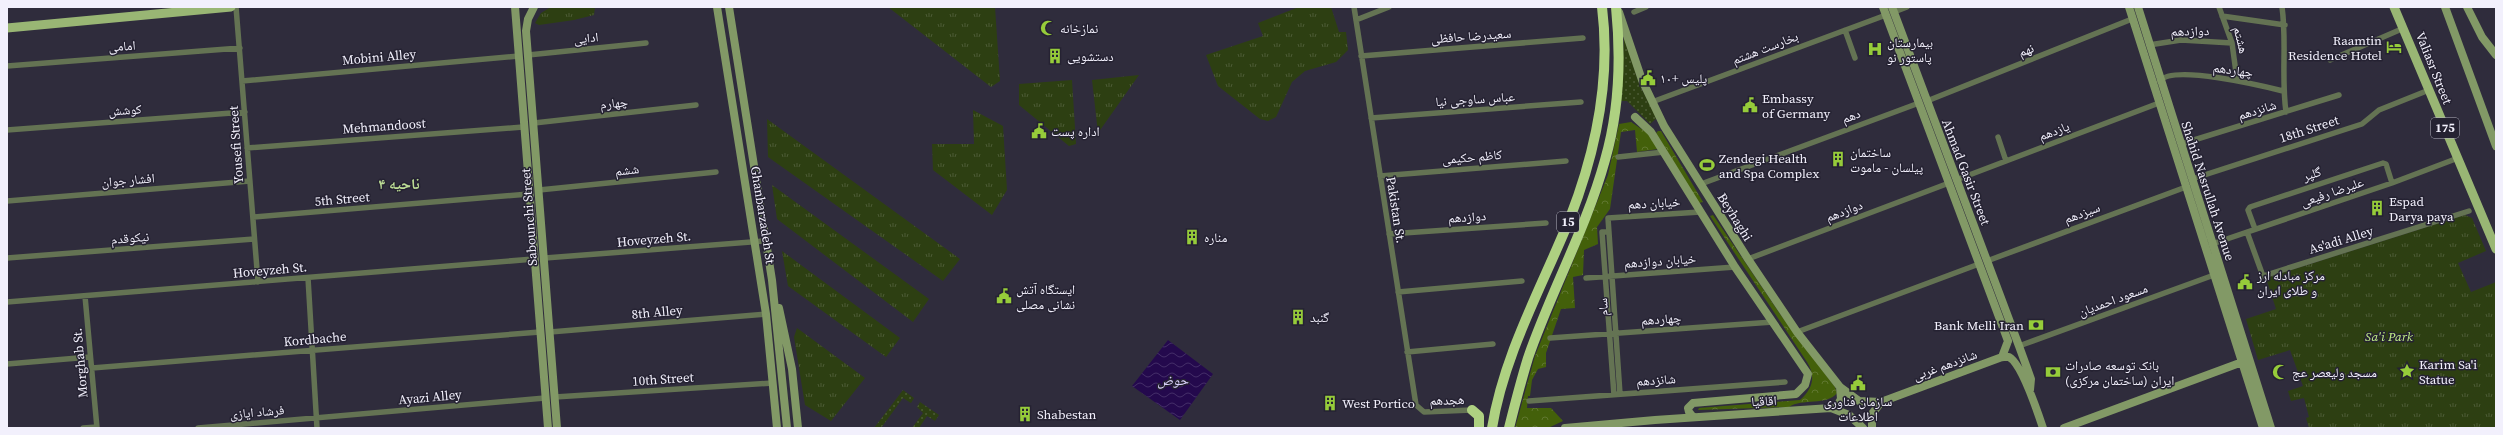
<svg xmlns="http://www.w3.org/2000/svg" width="2503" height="435" font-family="'Source Serif 4','Noto Naskh Arabic',serif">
  <defs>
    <pattern id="grass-dots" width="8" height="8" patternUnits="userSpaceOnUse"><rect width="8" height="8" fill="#2d3f12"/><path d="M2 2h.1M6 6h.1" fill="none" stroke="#4c5b35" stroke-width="1.8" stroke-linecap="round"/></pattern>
    <pattern id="forest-crowns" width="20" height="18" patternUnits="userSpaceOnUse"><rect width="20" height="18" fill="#43600a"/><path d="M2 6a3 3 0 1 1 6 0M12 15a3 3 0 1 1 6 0" fill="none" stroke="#5f772f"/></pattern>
    <pattern id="park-tufts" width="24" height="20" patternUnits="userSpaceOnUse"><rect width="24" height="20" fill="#2d3f12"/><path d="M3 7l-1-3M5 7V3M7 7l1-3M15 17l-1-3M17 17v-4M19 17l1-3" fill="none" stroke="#4c5b35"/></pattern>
    <pattern id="water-waves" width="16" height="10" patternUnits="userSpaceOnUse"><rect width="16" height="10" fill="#24094d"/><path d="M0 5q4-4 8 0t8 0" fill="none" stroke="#442d68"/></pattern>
  </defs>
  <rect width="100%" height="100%" fill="#2f2c3c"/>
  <!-- grass -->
  <path fill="url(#grass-dots)" d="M1624,35L1639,84L1657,118L1650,124L1627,101H1621Z
    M903,390L914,398L911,403L903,398L881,428H874Z
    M920,402L939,415L935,421L927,416L919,428H912L923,413L917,407Z"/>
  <!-- forest -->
  <path fill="url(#forest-crowns)" d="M1631,122L1649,134L1658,149L1637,152L1635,130L1621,132L1610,209L1597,227L1598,244L1584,250L1583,275L1573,277L1575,308L1561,309L1546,353V367L1538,369L1532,380L1530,396H1528L1527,408H1551L1563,421L1548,428H1515L1535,356L1608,175L1619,124Z
    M1658,131H1661L1703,202L1699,203L1656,133Z
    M1713,215L1780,314L1835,387L1837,393C1827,406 1802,398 1789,407L1698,410L1699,408L1800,400C1813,389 1816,376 1807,362L1710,216Z"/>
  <!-- park -->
  <path fill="url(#park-tufts)" d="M551,7H595L594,15L574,20L539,25L535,23L541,13Z
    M888,7H995L1000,81L991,87Z
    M1299,7H1331L1339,32H1346L1348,50L1336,62L1305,71L1292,82L1276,117L1268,121L1260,119L1218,86L1206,55L1263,36L1258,23Z
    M1139,75L1098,133L1092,80Z
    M1072,80L1076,144L1069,146L1019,105V84Z
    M973,110L1003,126L1007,190L992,215L933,170L932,144H974Z
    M767,119L960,259L943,281L768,157Z
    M772,185L929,299L913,322L777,219Z
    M2465,215L2472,218L2486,251L2458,263L2471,292L2496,282V428H2309L2306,418L2309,417L2304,398L2291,401L2288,391L2303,386L2290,350L2258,360L2246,319L2276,309L2266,278Z
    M782,251L900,338L886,357L788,286Z
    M797,328L865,378L831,421L805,405L794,337Z"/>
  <!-- water -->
  <path fill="url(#water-waves)" d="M1168,340L1213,374L1180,420L1132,386Z"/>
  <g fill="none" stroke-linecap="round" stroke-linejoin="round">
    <!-- street -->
    <path stroke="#647353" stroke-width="5.5" d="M236,7L258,282
      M1354,7L1416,405L1424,412L1472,410
      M2219,7L2232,43L2237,80
      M2282,7C2287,42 2281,77 2286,112
      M1634,12L1646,7
      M1894,12L1907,7
      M2222,16L2285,25
      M1356,20L1389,7
      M1845,30L1855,58
      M2149,45L2181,40L2232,43
      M528,55L646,43
      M1361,56L1583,38
      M2330,60L2404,28
      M7,66L240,48
      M242,81L519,56
      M2160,81C2172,64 2263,86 2283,91
      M1927,101L2132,19
      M1652,102L1886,15
      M1371,118L1581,102
      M534,123L696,105
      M7,130L245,112
      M1998,137L2006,161
      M2181,144L2339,95
      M247,148L523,127
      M1618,157L1664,152
      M1380,176L1566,161
      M2192,179L2362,124L2379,110L2429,90
      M1956,180L2159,103
      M1701,184L1919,103
      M539,190L716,172
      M7,201L250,181
      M253,217L529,194
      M2255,229L2248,210L2250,207L2383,163L2386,164L2392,183
      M1609,232H1602L1614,395
      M2247,232L2263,276L2469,211
      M1389,234L1546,223
      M2212,244L2392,183L2458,158
      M7,258L254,239
      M545,258L765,241
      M1748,259L1949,183
      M1987,261L2186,187
      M308,278L317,428
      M1586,278L1735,267
      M1398,292L1522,281
      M85,296L97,428
      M7,302L534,259
      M550,332L766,314
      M1797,332L1979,264
      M1550,338L1773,322
      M2019,346L2214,275
      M1407,352L1493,344
      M7,364L90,357
      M92,368L540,332
      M1620,394L1608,218L1700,212
      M555,397L773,383
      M1529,401L1785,382
      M83,428L97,427
      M198,428L545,398"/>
    <!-- secondary -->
    <path stroke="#829966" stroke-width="8" d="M515,7L548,428
      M534,7L528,19L526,31L557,428
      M717,7L766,314L777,428
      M729,7L772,280L787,428
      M1883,7L2008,341
      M1892,7L2019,346L2031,379L2030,390
      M2129,7L2263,428
      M2138,7L2271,428
      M2445,7L2496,146
      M2467,7L2482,37L2496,55
      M1619,12L1642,80L1664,126L1748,259L1797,332L1840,387L1859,401L1881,402L2002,357H2009C2022,364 2038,413 2043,428
      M1635,117L1651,132L1735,267L1808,374L1805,385L1796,394L1693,403L1688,408L1689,412L1693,417
      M779,308L792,369L798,428
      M2002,357L2008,341
      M1835,409L1841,399L1840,387
      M1565,428L1655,420L1831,408L1849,415L1863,428
      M1872,428V414L1881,402
      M2064,428L2245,361"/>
    <!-- primary -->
    <path stroke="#99b674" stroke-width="9" d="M2394,7L2496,249
      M7,28L231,7"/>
    <!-- highway -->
    <path stroke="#aed181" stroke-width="10" d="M1472,410L1479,416V428
      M1492,428C1504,354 1542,287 1570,218C1596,151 1611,79 1602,7
      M1509,428C1515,404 1521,381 1528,358C1551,291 1586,229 1605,160C1619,112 1621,57 1616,7"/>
  </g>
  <!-- icons -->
  <defs>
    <g id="mosque-bare" transform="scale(1.2)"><path d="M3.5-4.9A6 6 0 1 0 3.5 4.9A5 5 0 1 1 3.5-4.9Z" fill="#96cc3a" stroke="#252232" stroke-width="2.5" paint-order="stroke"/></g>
    <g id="hotel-bare" transform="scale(1.2)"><path d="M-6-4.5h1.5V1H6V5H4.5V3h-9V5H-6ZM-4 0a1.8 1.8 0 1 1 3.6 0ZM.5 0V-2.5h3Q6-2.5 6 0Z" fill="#96cc3a" stroke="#252232" stroke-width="2.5" paint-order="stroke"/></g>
    <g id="hospital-bare" transform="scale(1.2)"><path d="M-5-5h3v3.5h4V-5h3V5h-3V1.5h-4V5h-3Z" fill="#96cc3a" stroke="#252232" stroke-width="2.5" paint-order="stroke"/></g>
    <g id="building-bare" transform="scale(1.2)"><path d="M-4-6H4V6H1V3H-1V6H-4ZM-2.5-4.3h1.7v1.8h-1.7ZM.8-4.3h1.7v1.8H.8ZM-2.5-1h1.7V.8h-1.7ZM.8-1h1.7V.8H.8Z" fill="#96cc3a" stroke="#252232" stroke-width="2.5" paint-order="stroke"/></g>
    <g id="civic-bare" transform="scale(1.2)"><path d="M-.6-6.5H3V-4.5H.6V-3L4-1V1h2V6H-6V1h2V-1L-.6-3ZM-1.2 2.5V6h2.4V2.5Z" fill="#96cc3a" stroke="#252232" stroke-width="2.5" paint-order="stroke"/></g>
    <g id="stadium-bare" transform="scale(1.2)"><path d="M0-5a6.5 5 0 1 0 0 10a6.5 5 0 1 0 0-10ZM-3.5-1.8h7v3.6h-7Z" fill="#96cc3a" stroke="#252232" stroke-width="2.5" paint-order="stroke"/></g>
    <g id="bank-bare" transform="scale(1.2)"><path d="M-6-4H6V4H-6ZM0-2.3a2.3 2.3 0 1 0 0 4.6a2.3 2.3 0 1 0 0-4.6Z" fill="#96cc3a" stroke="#252232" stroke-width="2.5" paint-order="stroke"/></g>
    <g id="sight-bare" transform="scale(1.2)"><path d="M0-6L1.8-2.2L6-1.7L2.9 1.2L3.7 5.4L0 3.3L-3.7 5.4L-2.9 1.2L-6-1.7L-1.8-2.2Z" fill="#96cc3a" stroke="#252232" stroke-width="2.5" paint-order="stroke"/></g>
  </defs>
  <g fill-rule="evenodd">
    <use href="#mosque-bare" x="1048" y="28"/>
    <use href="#hotel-bare" x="2394" y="47"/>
    <use href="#hospital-bare" x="1875" y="49"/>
    <use href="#building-bare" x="1055" y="56"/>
    <use href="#civic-bare" x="1648" y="78"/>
    <use href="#civic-bare" x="1750" y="105"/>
    <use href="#civic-bare" x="1039" y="131"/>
    <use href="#building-bare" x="1838" y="159"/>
    <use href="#stadium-bare" x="1707" y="165"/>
    <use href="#building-bare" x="2377" y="208"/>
    <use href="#building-bare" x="1192" y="237"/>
    <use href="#civic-bare" x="2245" y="282"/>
    <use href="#civic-bare" x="1004" y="296"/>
    <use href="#building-bare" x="1298" y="317"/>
    <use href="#bank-bare" x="2036" y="325"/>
    <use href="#sight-bare" x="2407" y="371"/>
    <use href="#bank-bare" x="2053" y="372"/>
    <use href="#mosque-bare" x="2280" y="372"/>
    <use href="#civic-bare" x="1858" y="383"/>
    <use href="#building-bare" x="1330" y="403"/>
    <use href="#building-bare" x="1025" y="414"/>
  </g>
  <g text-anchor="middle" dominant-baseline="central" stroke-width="3" stroke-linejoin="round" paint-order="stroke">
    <!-- shield labels -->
    <g fill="#252232" stroke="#b4b2bf" stroke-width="1">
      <rect x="2431" y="118" width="28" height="20" rx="3"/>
      <rect x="1557" y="212" width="22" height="20" rx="3"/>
    </g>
    <g font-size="12" font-weight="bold" fill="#f2f0fc">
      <text x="2445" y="128">175</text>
      <text x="1568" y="222">15</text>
    </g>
    <!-- poi labels -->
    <g font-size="13" fill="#f2f0fc" stroke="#252232" text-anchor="start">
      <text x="1060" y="28">نمازخانه</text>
      <text x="2382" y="40" text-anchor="end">Raamtin<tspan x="2382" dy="15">Residence Hotel</tspan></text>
      <text x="1887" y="42">بیمارستان<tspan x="1887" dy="15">پاستور نو</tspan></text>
      <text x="1067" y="56">دستشویی</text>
      <text x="1660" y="78">پلیس +۱٠</text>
      <text x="1762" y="98">Embassy<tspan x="1762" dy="15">of Germany</tspan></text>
      <text x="1051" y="131">اداره پست</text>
      <text x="1850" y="152">ساختمان<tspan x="1850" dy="15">پیلسان - ماموت</tspan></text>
      <text x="1719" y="158">Zendegi Health<tspan x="1719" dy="15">and Spa Complex</tspan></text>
      <text x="2389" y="201">Espad<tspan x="2389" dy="15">Darya paya</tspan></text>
      <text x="1204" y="237">مناره</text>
      <text x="2257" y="275">مركز مبادله ارز<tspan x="2257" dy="15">و طلای ايران</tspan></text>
      <text x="1016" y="289">ایستگاه آتش<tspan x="1016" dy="15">نشانی مصلی</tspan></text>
      <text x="1310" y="317">گنبد</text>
      <text x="2024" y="325" text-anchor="end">Bank Melli Iran</text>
      <text x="2419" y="364">Karim Sa'i<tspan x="2419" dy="15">Statue</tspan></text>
      <text x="2065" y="365">بانک توسعه صادرات<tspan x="2065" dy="15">ایران (ساختمان مرکزی)</tspan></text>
      <text x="2292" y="372">مسجد ولیعصر عج</text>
      <text x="1858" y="401" text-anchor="middle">سازمان فناوری<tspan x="1858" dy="15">اطلاعات</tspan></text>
      <text x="1342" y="403">West Portico</text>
      <text x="1037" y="414">Shabestan</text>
    </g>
    <!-- street labels -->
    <g font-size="13" fill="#f2f0fc" stroke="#252232">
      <text transform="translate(2190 31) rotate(-1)">دوازدهم</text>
      <text transform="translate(1471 36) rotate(-4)">سعیدرضا حافظی</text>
      <text transform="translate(586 38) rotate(-6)">ادایی</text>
      <text transform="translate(2241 40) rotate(76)">هشتم</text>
      <text transform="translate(122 46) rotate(-4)">امامی</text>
      <text transform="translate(1765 48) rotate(-21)">بخارست هشتم</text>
      <text transform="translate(2026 50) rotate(-22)">نهم</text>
      <text transform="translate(379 57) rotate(-5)">Mobini Alley</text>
      <text transform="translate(2434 68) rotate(68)">Valiasr Street</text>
      <text transform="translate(2233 70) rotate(8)">چهاردهم</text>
      <text transform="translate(1475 99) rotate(-4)">عباس ساوجی نیا</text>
      <text transform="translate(614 103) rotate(-6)">چهارم</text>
      <text transform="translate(125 110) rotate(-4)">کوشش</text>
      <text transform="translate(2257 110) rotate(-17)">شانزدهم</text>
      <text transform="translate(1851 116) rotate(-20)">دهم</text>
      <text transform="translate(384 126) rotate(-4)">Mehmandoost</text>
      <text transform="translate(2309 129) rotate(-18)">18th Street</text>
      <text transform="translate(2054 131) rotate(-21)">یازدهم</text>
      <text transform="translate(236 145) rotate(-94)">Yousefi Street</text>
      <text transform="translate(1472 157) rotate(-5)">کاظم حکیمی</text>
      <text transform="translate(627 170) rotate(-6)">ششم</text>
      <text transform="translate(1966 172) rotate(69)">Ahmad Gasir Street</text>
      <text transform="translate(2312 174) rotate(-18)">گلپر</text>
      <text transform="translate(128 180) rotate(-5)">افشار جوان</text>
      <text transform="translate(2208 191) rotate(72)">Shahid Nasrullah Avenue</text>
      <text transform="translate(2332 192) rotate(-19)">علیرضا رفیعی</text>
      <text transform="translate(342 199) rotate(-5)">5th Street</text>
      <text transform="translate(1654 203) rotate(-3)">خیابان دهم</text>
      <text transform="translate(1396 210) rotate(81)">Pakistan St.</text>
      <text transform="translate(1844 211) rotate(-21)">دوازدهم</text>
      <text transform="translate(2082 213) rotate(-20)">سیزدهم</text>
      <text transform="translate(763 215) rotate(81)">Ghanbarzadeh St</text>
      <text transform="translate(529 217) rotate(-94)">Sabounchi Street</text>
      <text transform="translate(1467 217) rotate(-4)">دوازدهم</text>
      <text transform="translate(1735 217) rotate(58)">Beyhaghi</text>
      <text transform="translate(130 238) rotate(-5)">نیکوقدم</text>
      <text transform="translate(654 239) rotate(-5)">Hoveyzeh St.</text>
      <text transform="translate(2341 240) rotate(-17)">As'adi Alley</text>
      <text transform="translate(1660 261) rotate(-4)">خیابان دوازدهم</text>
      <text transform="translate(270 270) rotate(-5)">Hoveyzeh St.</text>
      <text transform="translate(2113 300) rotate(-20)">مسعود احمدیان</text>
      <text transform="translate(1603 307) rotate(-94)">سام</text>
      <text transform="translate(657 312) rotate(-5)">8th Alley</text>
      <text transform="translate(1661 319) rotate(-4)">چهاردهم</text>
      <text transform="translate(315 339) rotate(-5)">Kordbache</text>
      <text transform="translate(80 363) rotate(-95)">Morghab St.</text>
      <text transform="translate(1945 365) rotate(-20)">شانزدهم غربی</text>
      <text transform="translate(663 379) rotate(-4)">10th Street</text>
      <text transform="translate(1656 380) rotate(-4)">شانزدهم</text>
      <text transform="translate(430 397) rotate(-5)">Ayazi Alley</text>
      <text transform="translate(1447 400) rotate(-2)">هجدهم</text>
      <text transform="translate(1764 401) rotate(-3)">اقاقیا</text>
      <text transform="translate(257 412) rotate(-5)">فرشاد ایازی</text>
    </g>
    <!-- park labels -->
    <g font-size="13" font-style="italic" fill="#c3f187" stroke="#252232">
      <text x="2389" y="336">Sa'i Park</text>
    </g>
    <!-- water labels -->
    <g font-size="14" font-style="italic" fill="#dcd4fe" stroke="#252232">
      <text x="1173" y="380">حوض</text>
    </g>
    <!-- quarter labels -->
    <g font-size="15" font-weight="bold" fill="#bbdb94" stroke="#252232">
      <text x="399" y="183">ناحیه ۴</text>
    </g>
  </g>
  <!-- border -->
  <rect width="2503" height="435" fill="none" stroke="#f2f0fc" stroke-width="16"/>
</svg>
